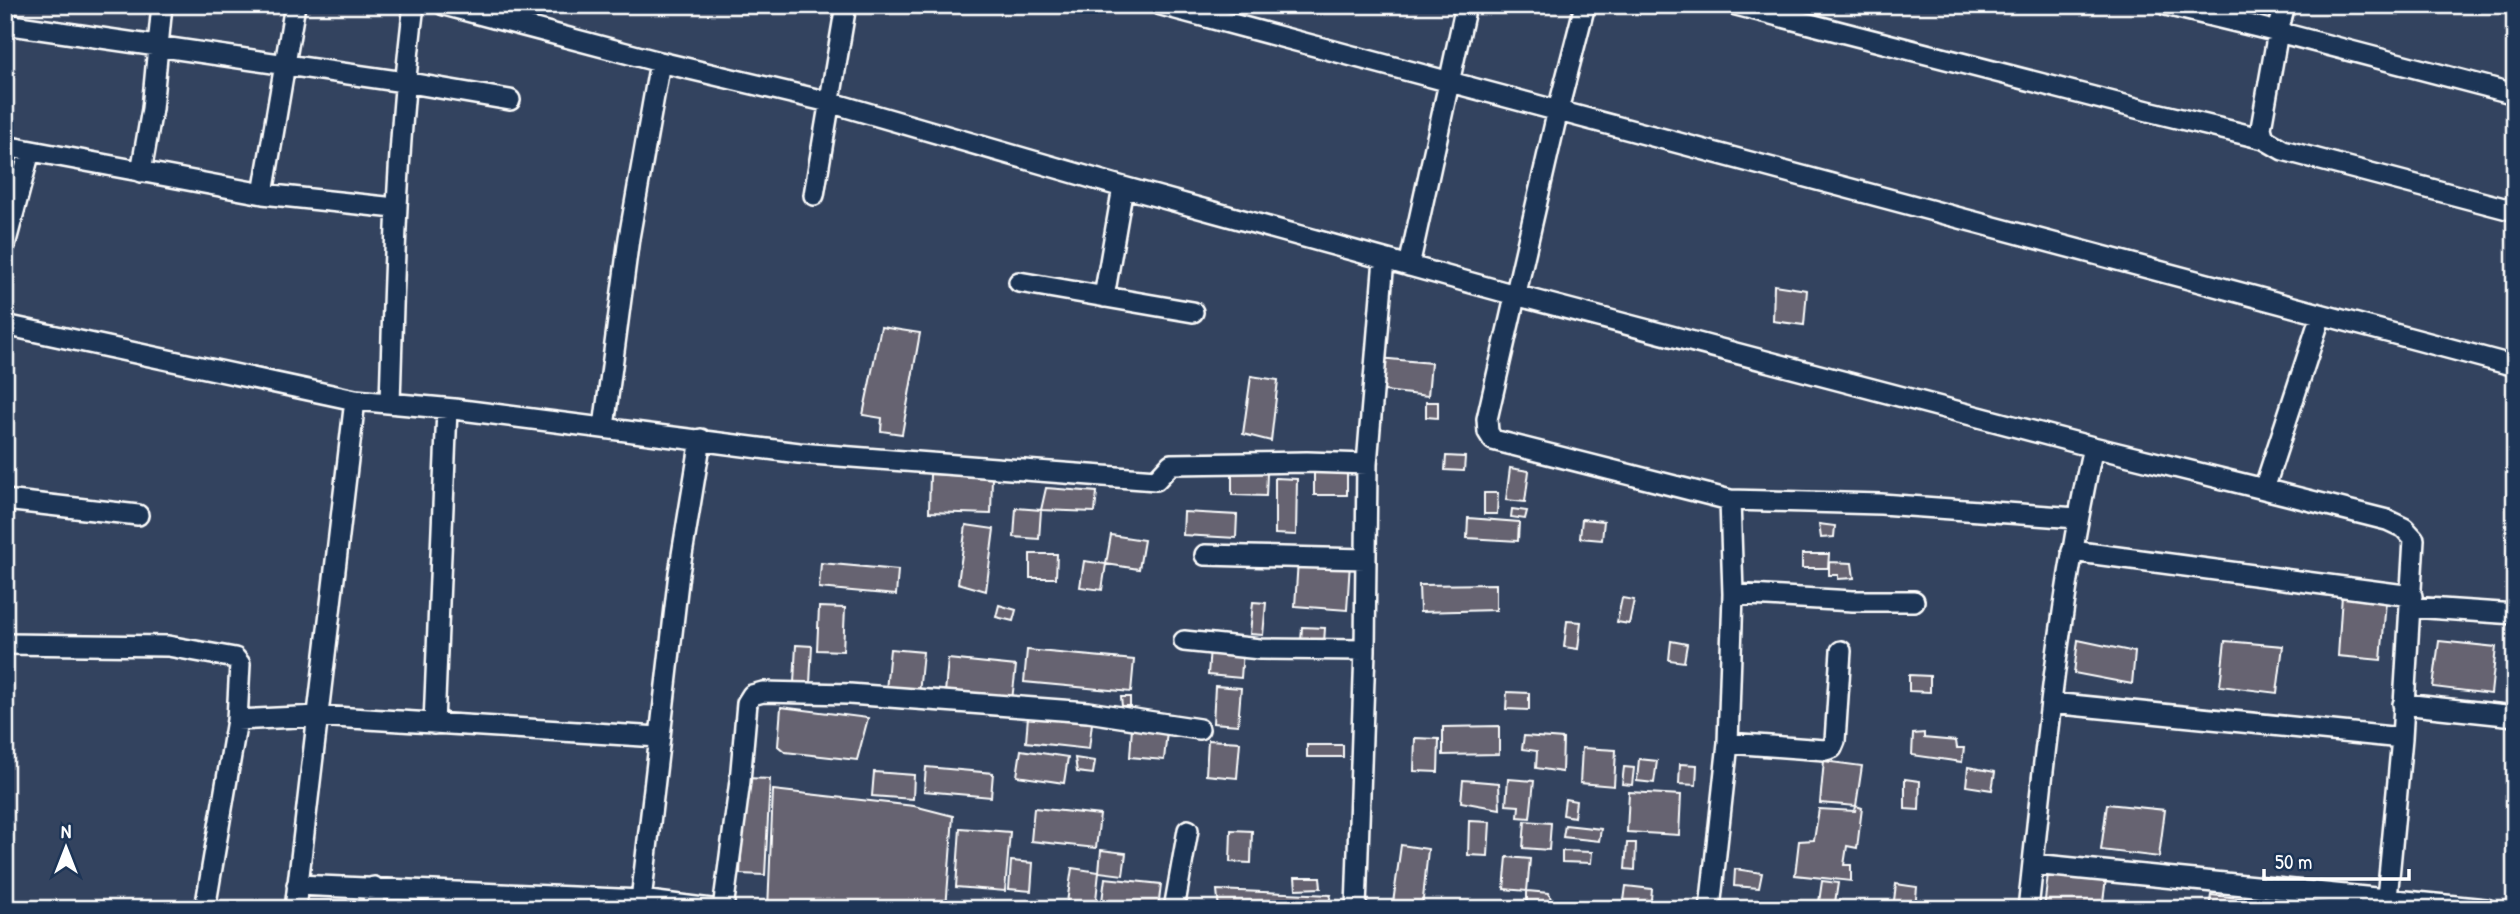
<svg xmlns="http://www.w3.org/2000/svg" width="2520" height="914" font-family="'Patrick Hand',sans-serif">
  <rect width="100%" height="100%" fill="#33435f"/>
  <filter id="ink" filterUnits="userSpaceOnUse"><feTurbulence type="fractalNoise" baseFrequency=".0143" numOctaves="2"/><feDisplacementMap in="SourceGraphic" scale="14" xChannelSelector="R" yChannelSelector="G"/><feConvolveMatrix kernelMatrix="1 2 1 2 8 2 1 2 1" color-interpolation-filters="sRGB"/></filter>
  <g filter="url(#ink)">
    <!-- building -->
    <path fill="#666471" stroke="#fff" stroke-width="2" d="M1774,285L1807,290L1804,325L1773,321Z
      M881,327L920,333L902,434L881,431L882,418L863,415Z
      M1379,358L1431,363L1428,396L1376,390Z
      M1251,376L1278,380L1271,441L1243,434Z
      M1426,402H1438V418L1426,417Z
      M1446,456L1465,457L1464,471L1445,470Z
      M1510,468L1529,471L1525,502L1506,500Z
      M1314,469H1347V495H1314Z
      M1232,473H1267L1266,496L1232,495Z
      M930,474L992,477L991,514L929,512Z
      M1275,478L1297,479L1296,535L1275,534Z
      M1046,488L1097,492L1095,512L1041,510Z
      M1484,493H1498L1497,514H1484Z
      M1016,508L1041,510L1039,539L1014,537Z
      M1512,509L1527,511L1525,519L1511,517Z
      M1184,512L1237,515L1236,538L1183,535Z
      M1468,518L1519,522L1518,541L1467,538Z
      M1582,519L1604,521L1602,540L1580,538Z
      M1819,524L1835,526L1834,537L1821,538Z
      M966,525L994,529L986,591L958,583Z
      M1111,535L1144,540L1139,569L1106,564Z
      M1030,554H1057L1056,578H1030Z
      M1802,554H1829L1828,568H1802Z
      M1298,560L1350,563L1347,610L1295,606Z
      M1084,561L1106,564L1102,590L1080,587Z
      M1829,562L1852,563L1854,578L1838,579V575H1829Z
      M821,563L898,570L896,595L819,588Z
      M1496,584V610L1420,612L1419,585Z
      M2342,595L2386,601L2381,660L2338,656Z
      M1622,598L1634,600L1629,624L1617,622Z
      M1253,602L1266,603L1263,635L1250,634Z
      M999,605L1016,610L1013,621L996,617Z
      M819,607L845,608L843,651L817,650Z
      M1567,621L1581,622L1578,649L1564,647Z
      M1302,627L1325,628L1324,643L1301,642Z
      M2078,640L2135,652L2132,684L2074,673Z
      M1671,641L1687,644L1684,662L1669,660Z
      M2225,641L2283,646L2277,693L2220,686Z
      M2439,641L2496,647L2491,694L2433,687Z
      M796,645L812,646L810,684L794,683Z
      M1210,647L1243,650L1241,678L1208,675Z
      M890,649L923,652L919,694L886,690Z
      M1027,650L1134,660L1131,692L1024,682Z
      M948,659L1016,666L1012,700L945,693Z
      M1909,675L1930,676V692L1909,691Z
      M1215,686L1241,688L1238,725L1213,723Z
      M1507,692L1529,693V710L1506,709Z
      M1121,697H1130V706H1122Z
      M781,707L868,718L857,760L785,752L778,746Z
      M1028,716L1092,723L1089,749L1026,742Z
      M1499,726V754L1443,755V727Z
      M1132,727L1167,731L1164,760L1130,757Z
      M1924,733V738L1956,741L1957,748H1964L1962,762L1912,755L1913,734Z
      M1524,736L1563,739L1562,772L1536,768L1537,751L1522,749Z
      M1415,738L1439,739L1438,772L1414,771Z
      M1208,740L1240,742L1237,778L1206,775Z
      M1307,745H1343V757H1307Z
      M1582,748L1616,750L1614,786L1580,783Z
      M1021,750L1068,757L1064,783L1017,776Z
      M1075,758L1095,761L1093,774L1077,772Z
      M1639,759L1657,761L1654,783L1637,781Z
      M1824,761L1862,766L1856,806L1820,803Z
      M1680,764L1697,765L1696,785L1679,784Z
      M926,767L993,773L991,797L924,791Z
      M1624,767L1634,768L1632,785L1622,784Z
      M1968,767L1995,772L1992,790L1966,786Z
      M874,772L914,775L913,799L872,796Z
      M745,778L770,779L765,875L740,874Z
      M1508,779L1534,781L1530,818L1518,817L1519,806L1506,805Z
      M1905,779L1920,781L1919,810L1905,809Z
      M1463,780L1499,783L1500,809L1461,802Z
      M773,790L914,806L953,816L946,909H768Z
      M1629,792L1681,795L1679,835L1627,832Z
      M1565,799L1576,801L1574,817L1563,815Z
      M2107,804L2165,810L2159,857L2101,850Z
      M1856,806L1862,808L1857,848L1847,846L1844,865H1851V881L1795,875L1799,841L1814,840L1819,809L1855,811Z
      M1034,808L1100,815L1096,848L1031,841Z
      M1469,821L1490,822L1488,856L1468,855Z
      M1525,821L1551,823L1549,850L1523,848Z
      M1565,825L1601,829L1599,841L1563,837Z
      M960,828L1010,832L1005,891L956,887Z
      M1231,830L1252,831L1251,863L1230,862Z
      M1627,843H1636L1635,870L1625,869Z
      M1401,845L1428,849L1422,909L1393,903Z
      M1101,850L1126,853L1123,875L1099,872Z
      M1562,851L1592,852L1591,863L1562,862Z
      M1507,857L1530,859L1527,891L1504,889Z
      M1011,861L1033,863L1031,891L1009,889Z
      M1072,868L1099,872L1095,909H1066Z
      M1735,869L1762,873L1759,888L1734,886Z
      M2048,874L2106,879L2102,909H2044Z
      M1295,877H1320L1321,888L1296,889Z
      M1105,878L1161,884L1158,909H1101Z
      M1822,881L1838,883L1834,909H1818Z
      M1896,884L1917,887L1915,909H1893Z
      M1626,886L1652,889L1650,909L1623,908Z
      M1217,890L1331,895L1327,909H1219Z
      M1527,891L1549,893L1554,909H1527Z
      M2211,895L2269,901L2268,909H2209Z"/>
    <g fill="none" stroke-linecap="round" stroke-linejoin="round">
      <!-- minor casing -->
      <g stroke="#fff" stroke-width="24">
        <path id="minor" d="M444,5L660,62L829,102L1123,187L1515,295L2093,447L2264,489L2321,315
          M1161,5L2515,366
          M1585,5L1558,110L1487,419L1488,432L1493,440L1730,500L1881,504L2077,518
          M1736,5L2148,111L2264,139
          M2166,5L2278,32L2285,5
          M5,24L404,82L510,100
          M2515,94L2278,32L2261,128L2264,139L2283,150L2515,211
          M5,146L263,194L395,208
          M141,172L152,109L162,5
          M263,194L295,5
          M814,195L846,5
          M5,245L30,151
          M1409,266L1466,5
          M1019,282L1193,312
          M1104,297L1123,187
          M5,325L355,400L454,409L799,453L1156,480L1171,464L1307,462L1367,464
          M390,403C394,270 397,138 414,5
          M604,427L629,238L660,62
          M2264,489L2387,520L2404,528L2414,539L2402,738L2386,909
          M5,500L138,515
          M2072,551L2412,596
          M1205,555L1365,559
          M1733,594L1853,601H1914
          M2412,607L2515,614
          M1184,641L1260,649L1365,650
          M5,644L168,646L235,658L240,664L237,720L318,716L659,737
          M2051,703L2402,738
          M2403,704L2515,716
          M434,724L447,409
          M1728,743L1825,750L1832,748L1835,741L1841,651
          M2033,864L2486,909
          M297,885L641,900L711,909
          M205,909L237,720
          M295,909L355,400
          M373,909L374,887
          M640,909L679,573L701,439
          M723,909L740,781L747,703L752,695L763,692L849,694L1088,712L1199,729
          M1174,909L1188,830
          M1356,909L1365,650L1367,464L1384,259
          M1710,909L1728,743L1733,594L1730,500
          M2028,909C2045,754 2059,599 2093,447"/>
      </g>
      <!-- minor -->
      <use href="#minor" stroke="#1d3557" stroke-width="19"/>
    </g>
  </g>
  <!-- margin -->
  <rect width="2520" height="914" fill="none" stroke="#1d3557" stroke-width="28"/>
  <rect x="14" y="14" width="2492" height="886" fill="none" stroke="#fff" stroke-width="2.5" filter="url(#ink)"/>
  <!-- north arrow -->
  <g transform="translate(66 848)" stroke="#1d3557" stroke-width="5" paint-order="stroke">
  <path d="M0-5L12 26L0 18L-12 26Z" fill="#ffffff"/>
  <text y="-10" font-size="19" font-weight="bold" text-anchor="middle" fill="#ffffff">N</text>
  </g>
  <!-- scale -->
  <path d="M2264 869v10h145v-10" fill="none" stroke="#ffffff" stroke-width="3.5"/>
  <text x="2275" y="869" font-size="21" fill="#ffffff" stroke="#1d3557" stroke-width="5" paint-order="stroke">50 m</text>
</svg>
